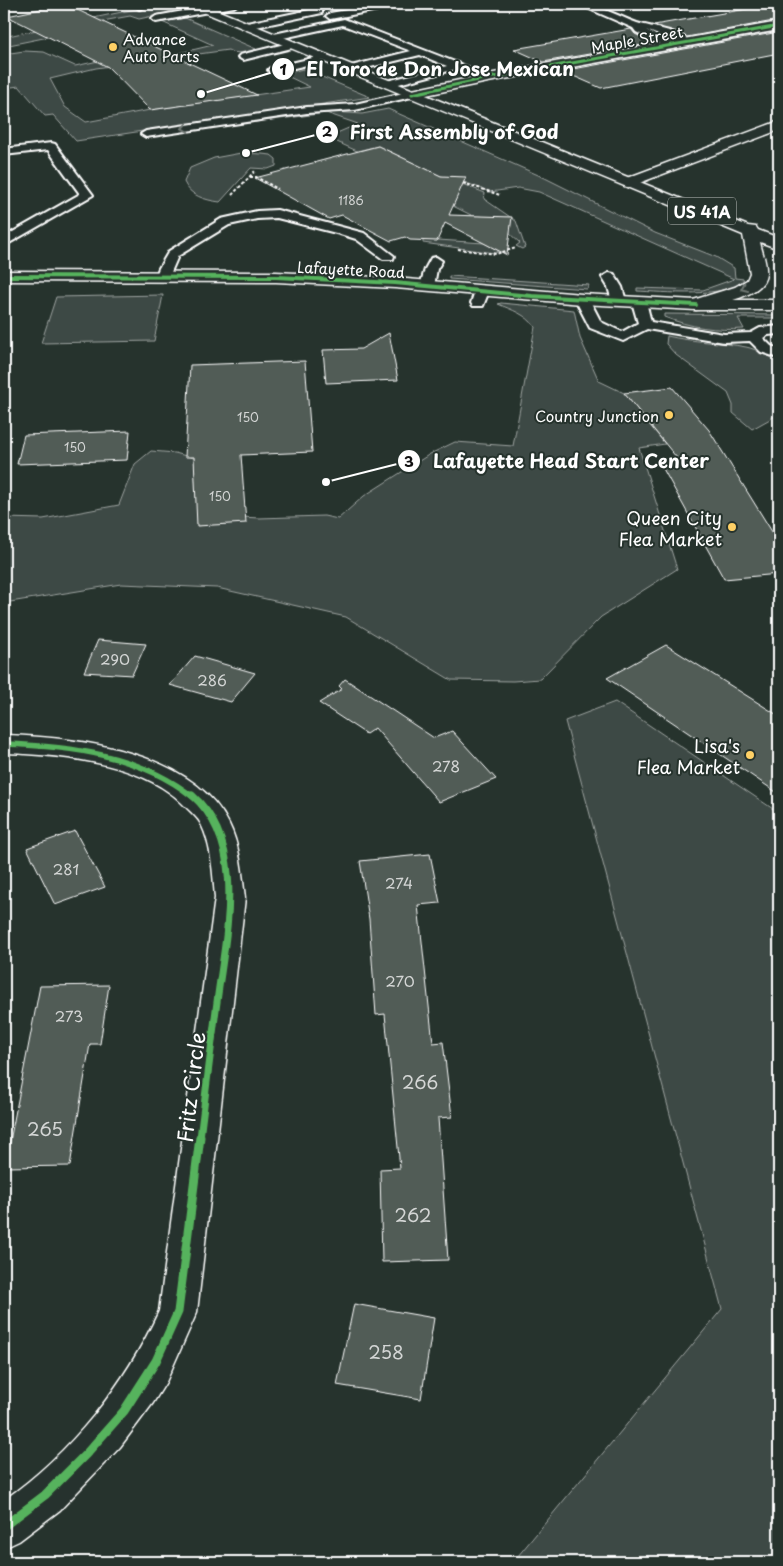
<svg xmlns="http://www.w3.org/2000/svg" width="783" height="1566" viewBox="0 0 783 1566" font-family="'Playpen Sans',sans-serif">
<rect width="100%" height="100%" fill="#26332d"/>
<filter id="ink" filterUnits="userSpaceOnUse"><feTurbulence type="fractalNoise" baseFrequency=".02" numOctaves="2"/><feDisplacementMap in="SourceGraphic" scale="10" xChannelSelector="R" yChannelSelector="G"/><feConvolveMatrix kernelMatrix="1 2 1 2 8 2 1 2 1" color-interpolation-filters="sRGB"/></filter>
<g filter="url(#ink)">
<path fill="#3e4944" stroke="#9ea4a2" d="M155,5l16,7 -32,7 -9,-3 -33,6 1,5 -94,19v-12l4,2z
M185,18l71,31c-10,3 -19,6 -28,1l-132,18 -46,11 15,28 21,15 64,-12 160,-23 -27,-13 20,-5 67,28 -294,44 -23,-26 -8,1 -26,-30 -15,2v-34l20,-3 20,1 31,14 80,-17 12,7 46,-11 -51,-23z
M388,109l157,69 110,55 61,24 18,11 1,10 9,1c-12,20 -84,13 -107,12v-3l66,2 31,-11 -195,-87 -21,-4 -28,4 -26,-10 -23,-6 -63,-30 -21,5 -20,-9 -2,-6 2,-3 21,-9 -32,-11 -77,10 72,-12 41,3z
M241,153l21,1 9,1 5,4v7l-8,3 -17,-1 -31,34c-15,-2 -30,-6 -36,-20l6,-14 24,-10z
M462,184l23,9 -1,6 32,22 9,26 -3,2 -6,-3 4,-3 -10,-9v-16l-37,-2 -36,-18z
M423,239l61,4 15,8 -4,2 -72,-10z
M449,276l140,9 -2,4 -138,-10z
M163,295l-9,46 -113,2 15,-46z
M501,303l73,7 6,28 19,43 25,12 41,51 -26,4 38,121 -76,48 -61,62 -27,2 -62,-1 -105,-63 -129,-29 -96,-4 -117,19v-85l39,1 76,-14 16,-41 16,-13 24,2 37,10 13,53 34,2 65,-2 14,3 26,-23 66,-42 25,-12 58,4 22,-119c-9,-13 -23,-17 -37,-23z
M664,314l115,1v3h-41l6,11c-28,2 -54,-2 -80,-12z
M667,336c26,6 53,6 79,11 11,2 22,10 33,13v54l-27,15 -19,-16v-8l-5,-12 -52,-38 -10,-11z
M615,702l164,111v749h-266l209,-253 -157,-588z"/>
<path fill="#515c57" stroke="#fff" d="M65,4l192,91 -107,15 -42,-43 -101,-51z
M764,6l15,6v8l-92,17 -33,-12z
M631,29l4,5 18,9 -110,19 -29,-13z
M779,32v21l-178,35 -39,-17z
M378,146l63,30 25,1 -17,38 63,2 -5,38 -62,-32 -8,18 -27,-1 -5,-3 -14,4 -49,-26 -13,4 -74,-41z
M389,333l9,47 -72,3 -3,-33 38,-1z
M305,361l7,91 -71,3 5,68 -49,3 -3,-69h-9l5,-92z
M672,387l37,43 70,113v31l-55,5 -63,-114 20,-2 -57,-70z
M130,431l-3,29 -110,4 7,-29z
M98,640l48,4 -14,31 -48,-3z
M666,645l113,71v78l-172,-116z
M195,656l60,17 -24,29 -61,-17z
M345,679l89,59 18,-7 44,48 -57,23 -64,-74 -9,6 -47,-31 23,-14 -3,-3z
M75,831l30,56 -50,18 -28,-57z
M430,854l10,49 -22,2 15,138 10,-1 9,75 -14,1 10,142 -66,2 -2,-93 20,-1 -15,-154 -9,1 -7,-96 -9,-58z
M109,985l-9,59h-10l-20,122 -65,1 35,-181z
M354,1304l80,14 -13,81 -84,-14z"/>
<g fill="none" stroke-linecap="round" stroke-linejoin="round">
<g stroke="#fff" stroke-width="4">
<path id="service" d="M136,4h17l-14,5 -4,-3z
M222,4h16l-4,3 -78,15 -4,-3 4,-3z
M381,4h17l-4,3 -64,12 -4,-3 4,-3z
M578,4c21,0 39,12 59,19 17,5 41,7 55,20l-2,2h-6l-38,-15 31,16 -2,2h-6l-33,-16 -3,-4z
M319,8l3,1v4l-75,16 -5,-3 5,-3z
M344,19l147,57 2,2 -5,3 -32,-12 -69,18 -5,-3 1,-2 64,-16 -27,-11 -70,17 -3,-1v-4l64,-16 -68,-26 -69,15 -5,-3 5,-3z
M293,42l3,1v4l-53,13 -5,-3 2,-2z
M325,55l3,1v4l-55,13 -5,-3 2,-2z
M412,91l4,1v4l-61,14 -48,3 -161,24 -5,-3 5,-3 161,-24 48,-3z
M51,143l4,1 38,51 -89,51v-9l76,-43 -32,-44 -44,5v-6z
M277,210l87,23 30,23 -1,3h-10l-27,-20 -16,-5 -63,-16 -20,1 -28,6 -51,31 -10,23 -5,1 -7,-4 3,-8 10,-17 52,-32 36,-8z
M436,257l6,4 -5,8 -3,17 -7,4 -5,-1 -2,-3 5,-17 6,-11z
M609,273l5,1 8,13 4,14 -2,3 -5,1 -7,-4 -4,-14 -6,-10z
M482,287l7,4 -6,15h-10l-2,-3 4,-12z
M582,295l7,4 12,23 21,10 16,-9 -6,-21 7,-4 7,4 5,20 73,12 27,-1 9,-5 19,-2v8l-11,1 -5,3 8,8 8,3v9l-18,-6 -11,-11 -26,1 -77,-13 -24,12 -33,-13 -15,-29z"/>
</g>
<g stroke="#fff" stroke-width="3">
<path id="minor" d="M779,22v8l-291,52 -76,16 -7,-4 7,-4 76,-16z
M779,121v9l-145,55h-10l-2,-3 2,-3z
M4,735c72,2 189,16 225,89 11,22 13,49 16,74l-48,414 -31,70 -13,21 -33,44 -60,63 -41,31 -15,7v-48c67,-47 121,-115 155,-189l56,-413c-2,-24 -3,-52 -14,-74 -3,-6 -8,-10 -13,-15 -42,-47 -125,-54 -184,-56z"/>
</g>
<g stroke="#fff" stroke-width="3">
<path id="secondary" d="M4,271l272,1 119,6 187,16 114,6h83v10h-83l-114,-6 -187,-16 -119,-6 -272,-1z"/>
</g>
<g stroke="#fff" stroke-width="3">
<path id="trunk" d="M187,4h15l546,222 8,1 2,3 21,8v11l-19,-7c2,10 7,21 6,31 0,23 -46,30 -64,36l-6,1 -6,-1 -3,-4 3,-4 45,-14 12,-7 3,-7 -7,-38 -554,-229z"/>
</g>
<path stroke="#fff" stroke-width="2" stroke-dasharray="3 2" stroke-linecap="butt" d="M250,177h6l22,12
M463,183l37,12
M232,195l24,-25
M458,249l38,5 20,-6"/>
<use href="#service" fill="#26332d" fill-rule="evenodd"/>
<use href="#minor" fill="#26332d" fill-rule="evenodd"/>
<use href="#secondary" fill="#26332d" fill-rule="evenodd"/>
<use href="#trunk" fill="#26332d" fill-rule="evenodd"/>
<g stroke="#26332d" stroke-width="4.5">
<path id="cycleway-far4" d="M412,94l76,-16 291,-52"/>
</g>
<g stroke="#26332d" stroke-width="5.5">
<path id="cycleway-far3" d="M4,276l272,1 119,6 137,13 164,9"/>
</g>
<g stroke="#26332d" stroke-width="9">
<path id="cycleway-far2" d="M4,744c66,2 137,11 189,53"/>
</g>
<g stroke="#26332d" stroke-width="10">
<path id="cycleway-far1" d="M192,795c57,50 33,141 25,207 -6,45 -11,90 -17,136"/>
</g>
<g stroke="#26332d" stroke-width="12">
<path id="cycleway" d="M4,1526l41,-31 41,-41 38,-43 32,-50 22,-49 22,-175"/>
</g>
<use href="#cycleway-far4" stroke="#56b35d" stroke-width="3"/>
<use href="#cycleway-far3" stroke="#56b35d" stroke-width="4"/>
<use href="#cycleway-far2" stroke="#56b35d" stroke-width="5.5"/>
<use href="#cycleway-far1" stroke="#56b35d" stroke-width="7"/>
<use href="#cycleway" stroke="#56b35d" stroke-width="9"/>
</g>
<defs><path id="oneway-chevron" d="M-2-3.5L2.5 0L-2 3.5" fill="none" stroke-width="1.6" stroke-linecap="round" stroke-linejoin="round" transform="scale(1.25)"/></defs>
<g stroke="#727a76">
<use href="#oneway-chevron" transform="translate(185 128) rotate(171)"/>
<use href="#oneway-chevron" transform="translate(744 288) rotate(155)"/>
</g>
</g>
<g fill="#ffd166" stroke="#26332d" stroke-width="2">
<circle cx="113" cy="47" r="5"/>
<circle cx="669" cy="415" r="5"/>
<circle cx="732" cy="527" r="5"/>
<circle cx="750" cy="755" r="5"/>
</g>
<g text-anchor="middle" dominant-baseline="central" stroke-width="4" stroke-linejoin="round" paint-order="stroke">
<g font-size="12" fill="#d4d6d5">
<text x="351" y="200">1186</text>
<text x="248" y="417">150</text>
<text x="75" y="447">150</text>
<text x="220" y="496">150</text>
</g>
<g font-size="15" fill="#fff" stroke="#26332d" text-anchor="start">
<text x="123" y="38">Advance<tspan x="123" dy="17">Auto Parts</tspan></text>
<text x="659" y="415" text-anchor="end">Country Junction</text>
</g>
<g font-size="15" fill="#fff" stroke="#26332d">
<text transform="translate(637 39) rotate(-10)">Maple Street</text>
<text transform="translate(351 269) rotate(3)">Lafayette Road</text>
</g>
<g font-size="15" fill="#d4d6d5">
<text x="115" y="658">290</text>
<text x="212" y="679">286</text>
<text x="446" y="765">278</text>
<text x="66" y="868">281</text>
<text x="399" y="882">274</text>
<text x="400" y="980">270</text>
<text x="69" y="1015">273</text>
</g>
<rect fill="#26332d" stroke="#bec2c0" stroke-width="1" x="668" y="197.5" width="68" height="27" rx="4"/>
<g font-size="16" font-weight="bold" fill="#fff">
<text x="702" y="211">US 41A</text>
</g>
<g font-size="18" fill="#fff" stroke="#26332d" text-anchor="end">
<text x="722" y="517">Queen City<tspan x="722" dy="21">Flea Market</tspan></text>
<text x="740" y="745">Lisa's<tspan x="740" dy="21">Flea Market</tspan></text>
</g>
<g font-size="18" fill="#d4d6d5">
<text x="420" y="1081">266</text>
<text x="45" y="1128">265</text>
<text x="413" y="1214">262</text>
<text x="386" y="1351">258</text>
</g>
<g font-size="21" fill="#fff" stroke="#26332d">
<text transform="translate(190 1087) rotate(-83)">Fritz Circle</text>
</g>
</g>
<path fill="none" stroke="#fff" stroke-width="2" d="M201 94L283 69M246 153L327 132M326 482L409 461"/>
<g fill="#fff" stroke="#26332d" stroke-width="2">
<circle cx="201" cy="94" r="5"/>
<circle cx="246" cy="153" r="5"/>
<circle cx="326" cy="482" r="5"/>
<circle cx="283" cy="69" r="12"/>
<circle cx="327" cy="132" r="12"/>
<circle cx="409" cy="461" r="12"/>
</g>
<g font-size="15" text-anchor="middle" font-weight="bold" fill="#111">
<text x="283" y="75">1</text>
<text x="327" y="137">2</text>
<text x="409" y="467">3</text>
</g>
<g font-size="19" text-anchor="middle" font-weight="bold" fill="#fff" stroke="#26332d" stroke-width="4" stroke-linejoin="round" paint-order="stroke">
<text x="440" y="76">El Toro de Don Jose Mexican</text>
<text x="454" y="139">First Assembly of God</text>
<text x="571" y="468">Lafayette Head Start Center</text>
</g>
<rect width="783" height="1566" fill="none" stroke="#26332d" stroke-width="20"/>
<rect x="10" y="10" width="763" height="1546" fill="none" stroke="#fff" stroke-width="2" filter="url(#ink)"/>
</svg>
